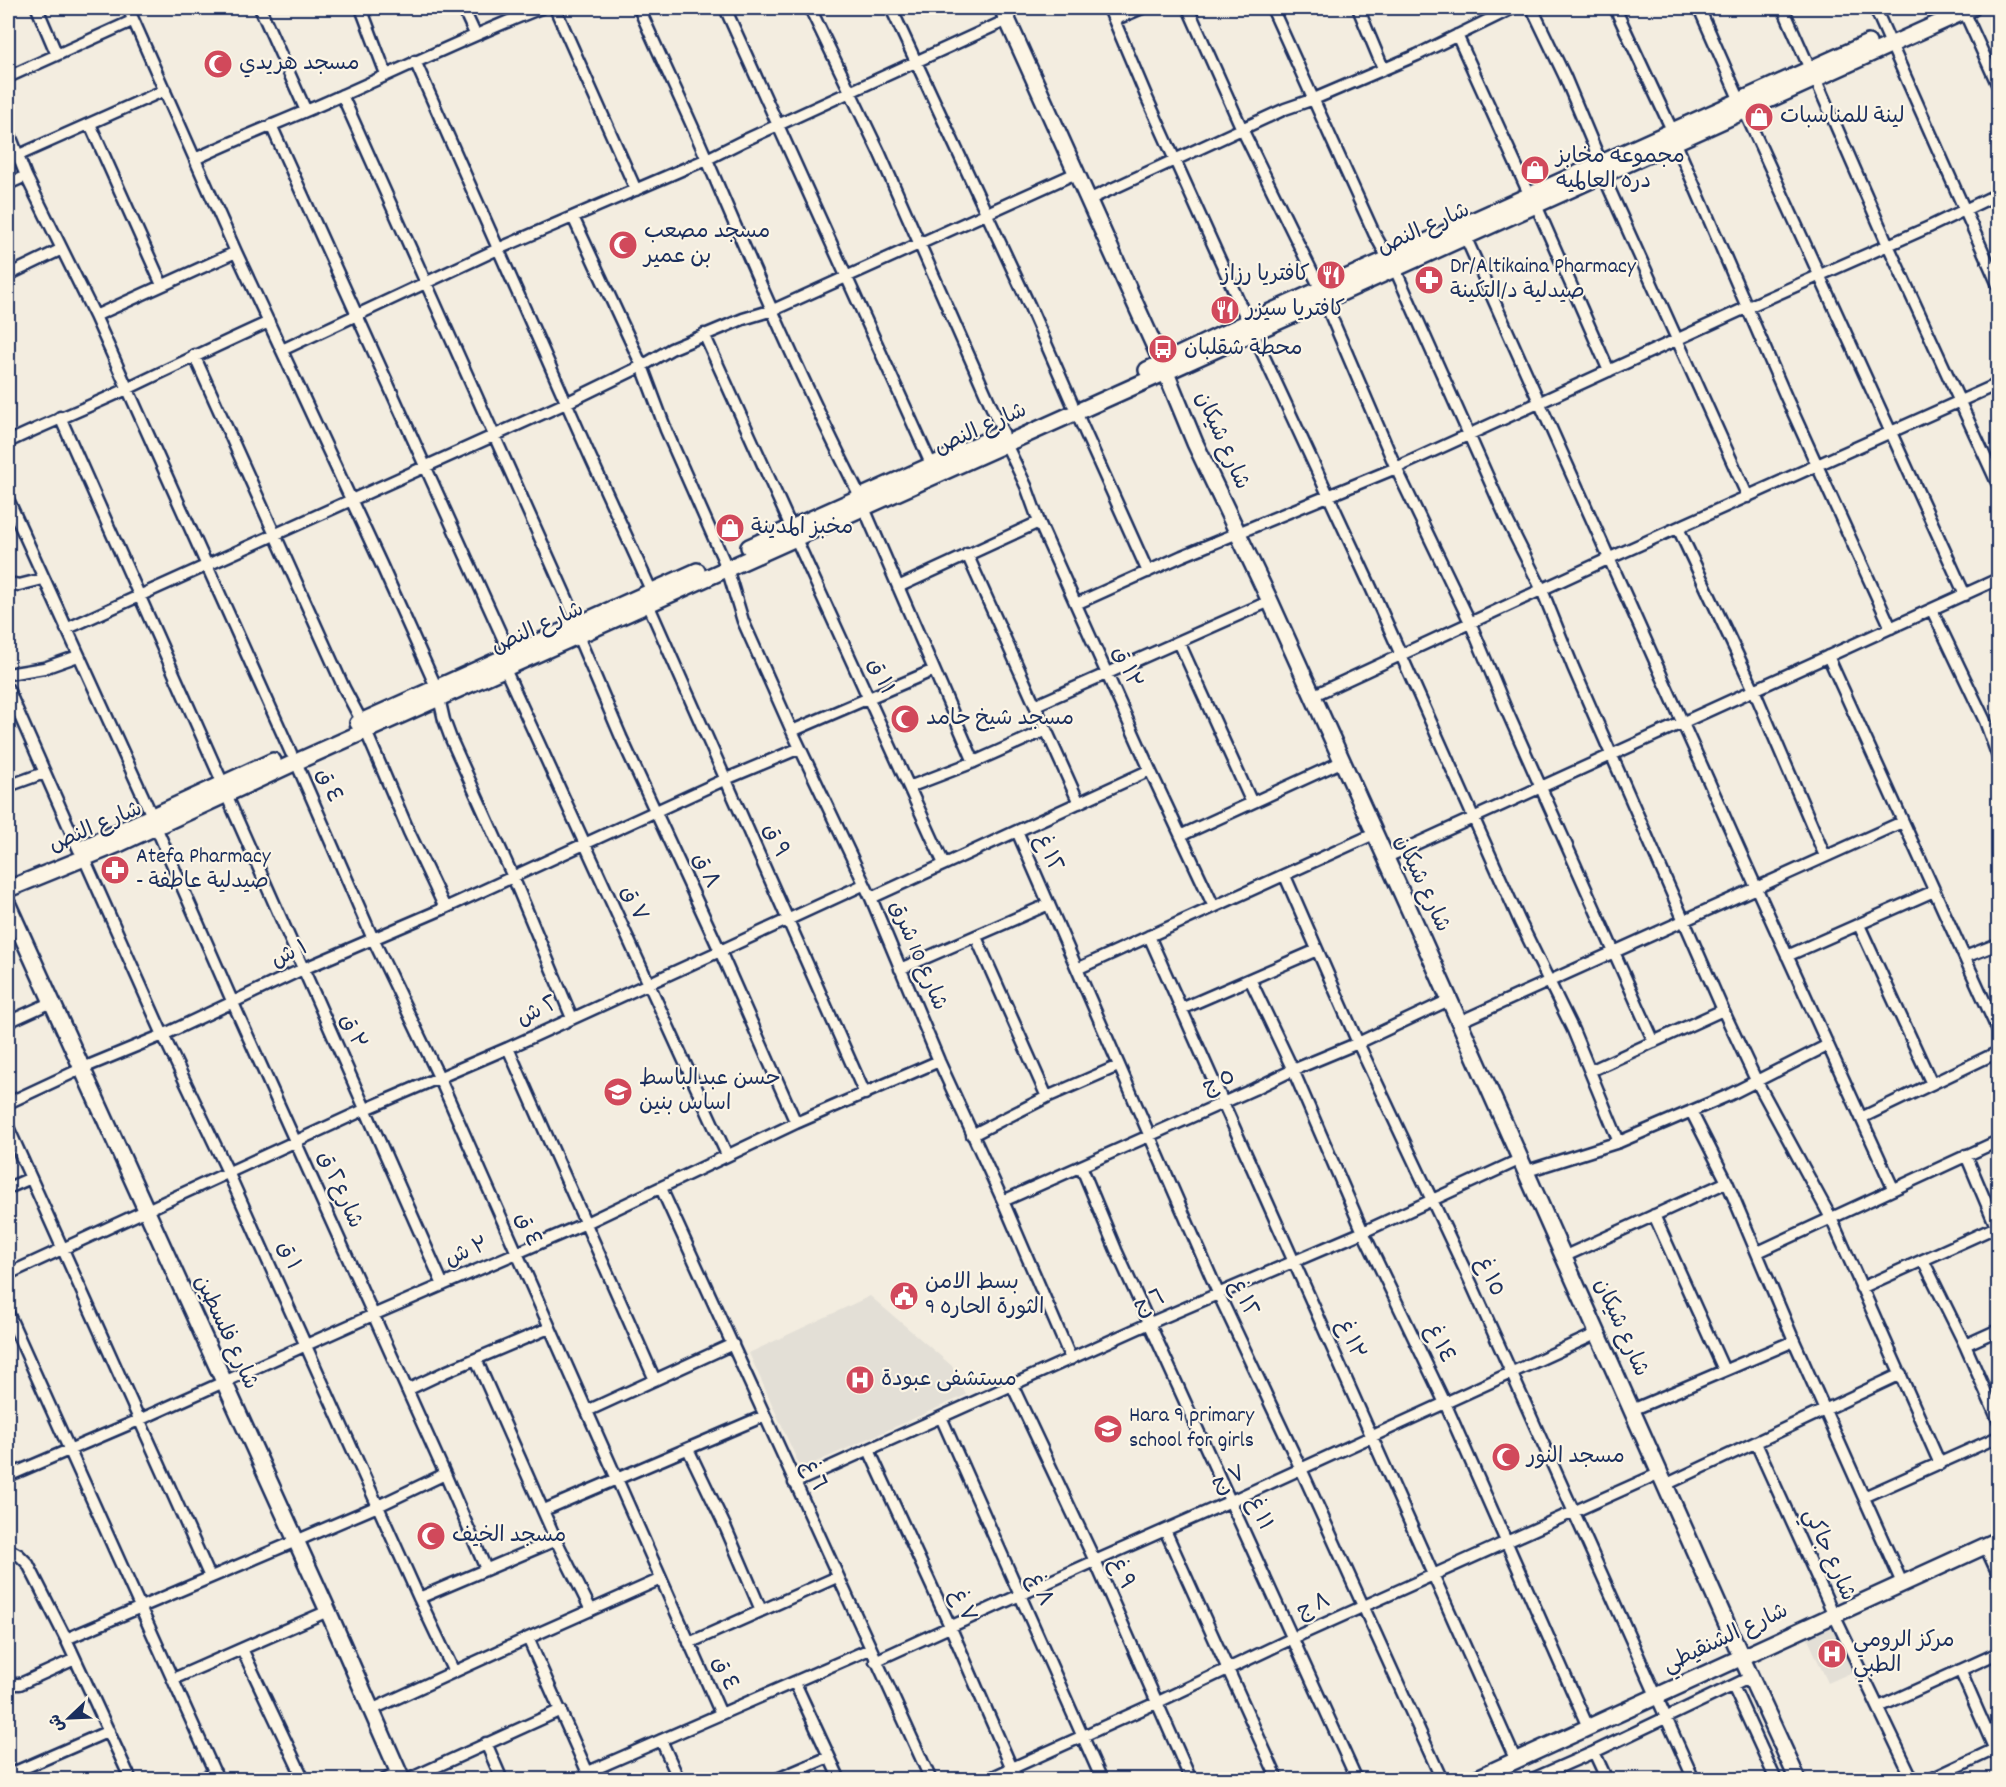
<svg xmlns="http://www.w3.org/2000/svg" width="2006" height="1787" viewBox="0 0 2006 1787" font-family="Dekko,'Playpen Sans Arabic',sans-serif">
<rect width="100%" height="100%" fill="#f3ede0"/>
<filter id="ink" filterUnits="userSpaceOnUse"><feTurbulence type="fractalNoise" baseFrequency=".0167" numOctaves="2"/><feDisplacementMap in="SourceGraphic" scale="12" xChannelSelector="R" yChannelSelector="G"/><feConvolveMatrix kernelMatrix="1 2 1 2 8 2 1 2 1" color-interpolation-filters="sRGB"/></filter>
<g filter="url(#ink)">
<path fill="#e3dfd6" d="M870,1296l82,70 14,29 -165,74 -52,-116z
M1836,1624l21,46 -29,13 -21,-46z"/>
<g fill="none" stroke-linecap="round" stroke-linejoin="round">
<g stroke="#1b2f5e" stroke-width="15">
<path id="street" d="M37,8l20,47
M128,8l108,244 145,312 56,125 7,31 7,19 62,138 59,141
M260,8l46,103
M361,8l25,66
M463,8l12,26
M555,8l81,182
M639,8c22,51 47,102 69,154 48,113 97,226 153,336
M725,8l207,458
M810,8l70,146 123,279
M891,8l139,299 42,96
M1109,8l38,90 101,224
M1188,8l54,121 79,161
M1272,8l102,225 15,27
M1358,8l25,60
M1532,8l33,69 36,86
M1615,8l57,122
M1699,8l41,93
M1783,8l27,61
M1875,8l123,277
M1964,11l34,75
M1114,20l28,-12
M1457,35l73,161
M415,61l174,393 62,136
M8,77l124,-56
M1815,78l73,167 110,240
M342,95l236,528v13l43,101 99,214 76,172
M1744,110l221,485
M90,124l72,161
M271,125l239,529
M8,130l18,46 69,140 196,437
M1675,141l111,256 105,231
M19,155l146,-65
M195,159c44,-21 89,-38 134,-58 71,-31 140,-65 212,-93
M1603,175l145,322
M8,184l18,-8
M1088,200l197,-91 29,-10 103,-44 96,-47
M1536,205l73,166
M573,217l69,149 24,64 61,138 16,53 49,110 79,167 68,163 64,140 68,158
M1465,236l291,651 137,301
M1395,269l112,251 35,70 31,77 150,343 33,70 75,138 109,246
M8,275l54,-26
M1324,300l72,168 74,154 36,87 148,333
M95,316l141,-64
M1253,333l116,250 151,339 53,108 46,112
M704,334l88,195
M282,350l216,-101 209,-90 34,-17 266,-122
M194,355l150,333 18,34 47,110 36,76
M1076,412l72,160
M60,417l163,367
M8,442c39,-19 81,-35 121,-54 46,-22 93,-45 140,-66
M1006,444l20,42 13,36 111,248 64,137
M8,499l144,317
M864,508l110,254
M1678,528l76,162 71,166
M796,539l148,325
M967,554l112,249
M8,583l11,2 24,-6
M898,587l141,-65
M648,604l217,490
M1076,604l106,-48 214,-88 352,-161 181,-80 69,-33
M1932,610l53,111 13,36
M66,629l500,-226 76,-37 29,-17 72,-30 30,-9 303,-137
M1179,642l73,161
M1828,656l170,375
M505,669l222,486
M8,674l36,-6 34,-12
M8,689l71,161
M1312,696l298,-138 388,-174
M1036,705l234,-104
M792,731l142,-61
M296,762l77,177 66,138 282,637
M8,786l36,-13
M909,787l65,-25 72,-32
M226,794l217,491
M156,827l77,176 212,471 41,95
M1017,831l202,464 82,174 141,311
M1182,835l159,-73
M84,858l79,177 65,137 191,426 35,74
M1385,858l613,-279
M1285,876l73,167 114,242 222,495
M871,898l279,-128
M1859,925l73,159
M1149,936l367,825
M976,937l71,160
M1787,956l147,-65
M1965,957l33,-13
M900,969l149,-65
M1077,969l297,-135
M1250,979l43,91 70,162 82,171 143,324
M1181,1009l136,-59
M8,1022l44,-20
M1459,1022l443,-200
M508,1048l147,332
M1590,1071l133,-61
M8,1103l75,-35 80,-33 140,-66 142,-61 281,-129 74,-31
M1691,1111l36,71 67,159 108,242
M1861,1118l137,-66
M8,1127l202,450
M972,1135l75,-38 71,-31
M1966,1155l32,76
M1081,1166l35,84 241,530
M1527,1171l92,-29 110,-47 99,-50
M8,1188l23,-10
M661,1188l270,592
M1003,1201l251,-112 39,-19 65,-27 91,-43
M1654,1215l70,155
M1758,1252l240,-111
M1563,1257l164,-75
M1923,1260l42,85 33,75
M8,1274l358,-165 142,-61 212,-97 143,-66
M1861,1288l135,-61
M8,1313l210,467
M1965,1345l33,-15
M476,1359l80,181 35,70
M1012,1385l83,176 96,219
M407,1390l38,-18 104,-44
M1632,1410l162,-69
M587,1411l146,-67
M941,1417l161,363
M1756,1443l78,172 79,165
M688,1449l37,77 36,84
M869,1450l81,176 67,154
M8,1476l131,-56 234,-105 213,-92 210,-100 143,-62
M794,1483l356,-160 213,-91 158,-73
M1665,1485l236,-111
M1864,1497l134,-60
M544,1510l220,-94
M1165,1530l113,250
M1985,1546l13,28
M8,1549l11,6 9,9 38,75 65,141
M419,1598l137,-58
M528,1638l63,142
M66,1639l312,-133 67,-32
M689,1643l148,-66
M242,1649l62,131
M875,1661l220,-100 136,-60 367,-168
M1960,1670l38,87
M173,1679l155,-68
M795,1683l45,97
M8,1684h12l55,-25
M1733,1686l43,94
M1879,1707l119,-54
M371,1710l157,-72 133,-59
M661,1740l18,40
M486,1743l16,37
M1594,1752l13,28
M588,1772l282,-123
M8,1775l101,-44
M200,1780l15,-8
M384,1780l15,-7
M407,1780l154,-70
M775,1780l54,-23
M986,1780l170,-77 137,-65 367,-165
M1530,1780l64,-28 157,-75
M1929,1780l66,-31"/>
</g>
<g stroke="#1b2f5e" stroke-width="20">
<path id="secondary" d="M1002,8l160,355 33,80 75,158 152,337 319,718 57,124
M1147,370l101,-48 620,-279
M749,547l252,-113
M358,723l339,-152
M85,847l188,-86
M8,889l113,-46 175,-81 870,-390 806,-364
M8,905l320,706 74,169
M1473,1780l525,-240"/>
</g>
<use href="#street" stroke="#fcf5e5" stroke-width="10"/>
<use href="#secondary" stroke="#fcf5e5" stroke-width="15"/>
</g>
</g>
<defs>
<g id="mosque-disc" transform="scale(1.5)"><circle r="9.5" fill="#d1495b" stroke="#fcf5e5"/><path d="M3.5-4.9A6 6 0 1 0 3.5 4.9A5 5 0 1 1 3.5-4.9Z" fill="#fff"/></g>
<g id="shop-disc" transform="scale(1.5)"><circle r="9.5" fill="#d1495b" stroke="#fcf5e5"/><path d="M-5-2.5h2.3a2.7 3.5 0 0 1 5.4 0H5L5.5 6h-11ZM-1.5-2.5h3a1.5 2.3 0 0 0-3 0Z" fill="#fff"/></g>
<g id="restaurant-disc" transform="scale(1.5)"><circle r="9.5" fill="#d1495b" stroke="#fcf5e5"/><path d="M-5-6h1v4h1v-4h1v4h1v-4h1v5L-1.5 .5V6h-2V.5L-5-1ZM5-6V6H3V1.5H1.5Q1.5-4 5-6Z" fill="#fff"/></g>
<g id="pharmacy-disc" transform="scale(1.5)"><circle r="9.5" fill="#d1495b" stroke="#fcf5e5"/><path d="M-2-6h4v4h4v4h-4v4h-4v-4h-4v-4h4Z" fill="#fff"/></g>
<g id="bus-disc" transform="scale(1.5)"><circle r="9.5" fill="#d1495b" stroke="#fcf5e5"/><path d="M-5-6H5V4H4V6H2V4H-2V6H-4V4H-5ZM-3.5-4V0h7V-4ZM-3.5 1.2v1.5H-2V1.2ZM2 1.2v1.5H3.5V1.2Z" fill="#fff"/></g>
<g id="school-disc" transform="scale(1.5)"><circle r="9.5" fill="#d1495b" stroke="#fcf5e5"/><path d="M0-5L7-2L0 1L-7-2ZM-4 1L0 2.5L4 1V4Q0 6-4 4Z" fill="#fff"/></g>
<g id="civic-disc" transform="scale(1.5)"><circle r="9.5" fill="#d1495b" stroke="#fcf5e5"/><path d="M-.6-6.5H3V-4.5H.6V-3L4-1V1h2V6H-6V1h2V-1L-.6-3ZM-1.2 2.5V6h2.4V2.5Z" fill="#fff"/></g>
<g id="hospital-disc" transform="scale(1.5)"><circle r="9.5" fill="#d1495b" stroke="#fcf5e5"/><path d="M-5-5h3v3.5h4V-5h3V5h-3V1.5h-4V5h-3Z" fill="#fff"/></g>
</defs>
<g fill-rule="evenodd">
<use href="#mosque-disc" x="218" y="64"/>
<use href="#shop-disc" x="1759" y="117"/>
<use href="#shop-disc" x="1535" y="170"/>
<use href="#mosque-disc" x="623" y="245"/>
<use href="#restaurant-disc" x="1331" y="275"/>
<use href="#pharmacy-disc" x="1429" y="280"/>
<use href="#restaurant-disc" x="1225" y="310"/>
<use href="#bus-disc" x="1163" y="349"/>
<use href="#shop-disc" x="730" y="528"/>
<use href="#mosque-disc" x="905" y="719"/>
<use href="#pharmacy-disc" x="115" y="870"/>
<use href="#school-disc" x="618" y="1092"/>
<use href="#civic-disc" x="904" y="1296"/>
<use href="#hospital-disc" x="860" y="1380"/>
<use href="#school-disc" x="1108" y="1429"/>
<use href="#mosque-disc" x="1506" y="1457"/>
<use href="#mosque-disc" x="431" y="1536"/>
<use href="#hospital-disc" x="1832" y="1654"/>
</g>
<g text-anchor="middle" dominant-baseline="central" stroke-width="4.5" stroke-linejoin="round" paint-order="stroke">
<g font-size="22" fill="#1b2f5e" stroke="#fcf5e5" text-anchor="start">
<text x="239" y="64">مسجد هريدي</text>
<text x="1780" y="117">لينة للمناسبات</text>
<text x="1556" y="157">مجموعه مخابز<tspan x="1556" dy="25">دره العالميه</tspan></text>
<text x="644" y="232">مسجد مصعب<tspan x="644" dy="25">بن عمير</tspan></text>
<text x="1450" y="267">Dr/Altikaina Pharmacy<tspan x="1450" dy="25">صيدلية د/التكينة</tspan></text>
<text x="1310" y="275" text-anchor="end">كافتريا رزاز</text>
<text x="1246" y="310">كافتريا سيزر</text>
<text x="1184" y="349">محطة شقلبان</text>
<text x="751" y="528">مخبز المدينة</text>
<text x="926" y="719">مسجد شيخ حامد</text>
<text x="136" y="857">Atefa Pharmacy<tspan x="136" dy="25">- صيدلية عاطفة</tspan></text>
<text x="639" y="1079">حسن عبدالباسط<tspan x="639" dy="25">اساس بنين</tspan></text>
<text x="925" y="1283">بسط الامن<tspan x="925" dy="25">الثورة الحاره 9</tspan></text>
<text x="881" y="1380">مستشفى عبودة</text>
<text x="1129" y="1416">Hara 9 primary<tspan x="1129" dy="25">school for girls</tspan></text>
<text x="1527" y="1457">مسجد النور</text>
<text x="452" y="1536">مسجد الخيف</text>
<text x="1853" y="1641">مركز الرومي<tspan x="1853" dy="25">الطبي</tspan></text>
</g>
<g font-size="22" fill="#1b2f5e" stroke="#fcf5e5">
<text transform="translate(1424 230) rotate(-24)">شارع النص</text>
<text transform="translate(981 430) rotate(-24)">شارع النص</text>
<text transform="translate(1221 441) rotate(66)">شارع شيكان</text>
<text transform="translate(538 629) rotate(-24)">شارع النص</text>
<text transform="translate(1126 668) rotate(66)">١٣ ق</text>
<text transform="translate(880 677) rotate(66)">١١ ق</text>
<text transform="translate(328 786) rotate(66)">٤ ق</text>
<text transform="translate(96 828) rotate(-23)">شارع النص</text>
<text transform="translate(775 841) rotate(66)">٩ ق</text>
<text transform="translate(1048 854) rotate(66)">١٢ غ</text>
<text transform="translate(705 871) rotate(65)">٨ ق</text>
<text transform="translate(1421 884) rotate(65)">شارع شيكان</text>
<text transform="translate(633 904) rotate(65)">٧ ق</text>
<text transform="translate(290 955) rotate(-25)">١ ش</text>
<text transform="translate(917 956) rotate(67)">شارع 10 شرق</text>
<text transform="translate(538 1012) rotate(-25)">٢ ش</text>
<text transform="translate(352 1032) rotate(66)">٣ ق</text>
<text transform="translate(1219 1083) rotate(-24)">٥ ج</text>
<text transform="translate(339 1190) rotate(66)">شارع٢ ق</text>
<text transform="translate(527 1230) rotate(66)">٤ ق</text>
<text transform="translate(467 1253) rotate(-23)">٣ ش</text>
<text transform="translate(288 1256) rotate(66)">١ ق</text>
<text transform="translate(1489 1277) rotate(65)">١٥ غ</text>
<text transform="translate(1243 1299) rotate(65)">١٢ غ</text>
<text transform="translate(1150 1303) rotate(-23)">٦ ج</text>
<text transform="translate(1620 1328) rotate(66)">شارع شيكان</text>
<text transform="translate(225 1333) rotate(65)">شارع فلسطين</text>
<text transform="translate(1350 1340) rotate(66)">١٣ غ</text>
<text transform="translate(1439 1344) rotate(64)">١٤ غ</text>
<text transform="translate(813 1476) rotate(66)">٦ غ</text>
<text transform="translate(1229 1480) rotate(-24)">٧ ج</text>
<text transform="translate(1259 1514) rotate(66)">١١ غ</text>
<text transform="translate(1828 1555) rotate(66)">شارع جاكي</text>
<text transform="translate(1121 1574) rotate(67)">٩ غ</text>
<text transform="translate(1039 1590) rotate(66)">٨ غ</text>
<text transform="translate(962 1606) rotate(66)">٧ غ</text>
<text transform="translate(1314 1607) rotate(-24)">٨ ج</text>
<text transform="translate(1726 1639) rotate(-25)">شارع الشنقيطي</text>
<text transform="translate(724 1674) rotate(66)">٤ ق</text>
</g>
</g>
<rect width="2006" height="1787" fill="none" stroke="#fcf5e5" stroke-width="30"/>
<rect x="15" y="15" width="1976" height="1757" fill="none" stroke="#1b2f5e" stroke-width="2" filter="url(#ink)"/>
<g transform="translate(69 1718) rotate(247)" stroke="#fcf5e5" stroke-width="4.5" paint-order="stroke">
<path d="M0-4.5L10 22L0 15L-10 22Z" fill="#1b2f5e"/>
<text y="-9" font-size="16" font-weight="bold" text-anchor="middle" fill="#1b2f5e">ش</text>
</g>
</svg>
